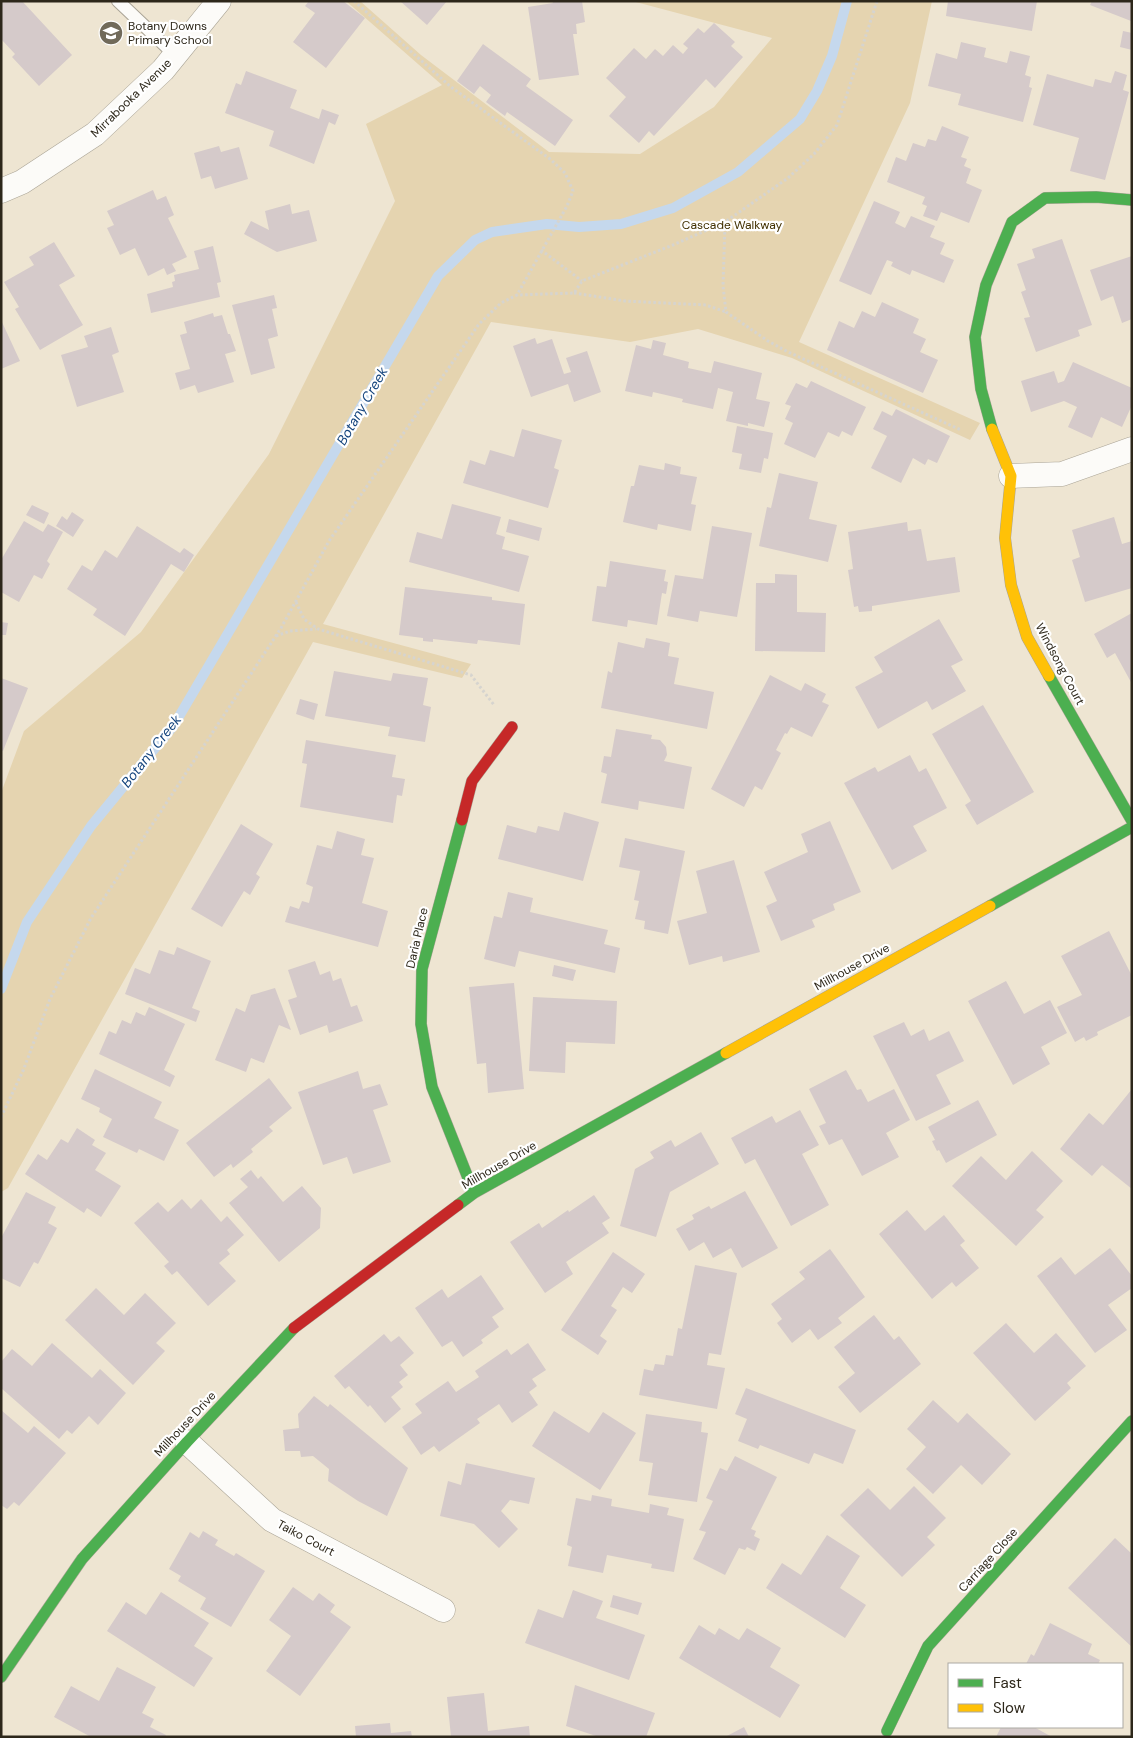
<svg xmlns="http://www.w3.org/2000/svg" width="1133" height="1738" viewBox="0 0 1133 1738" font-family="'DM Sans',sans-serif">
<rect width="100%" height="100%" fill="#eee5d2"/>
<path fill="#e5d4b0" d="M346,1h14l61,54 128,97 91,2 74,-47 58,-69 -140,-37h300l-22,102 -111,239 181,81 -10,17 -178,-82 -94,-29 -68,13 -139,-20 -168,302 148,40 -9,14 -149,-36 -305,546 -7,4v-399l23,-62 117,-99 128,-178 126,-253 -29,-77 76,-39z"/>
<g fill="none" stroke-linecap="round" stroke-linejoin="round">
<path stroke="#c5d8ed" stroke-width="10" d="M1,989l26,-67 64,-96 83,-101 264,-449 37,-36 17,-8 55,-8 32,3 42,-3 52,-16 65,-36 62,-53 17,-28 15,-35 15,-55"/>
</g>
<path fill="#d5caca" d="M1,1h21l50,54 -33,31 -27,-29 3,-3 -14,-15z
M309,1h34l22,17 -39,50 -33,-26 22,-29 -10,-7z
M400,1h47l-20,24z
M552,1h30l3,21 -9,2 1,10h-4l6,41 -40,5 -11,-73 25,-4z
M948,1h89l-5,30 -86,-15z
M1092,1h40l-1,20 -41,-16z
M714,23l21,19 -4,4 12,11 -28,31 -9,-9 -52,57 -5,-5 -10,12 -30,-27 17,-19 -20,-19 28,-30 12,11 9,-10 8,7 10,-11 10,9 5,-6 -5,-4 15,-16 6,5z
M1123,31l9,2v17l-12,-3z
M961,42l25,6 -2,9 23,6 3,-12 20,5 -5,19 6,2 -2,10 3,1 -9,34 -65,-17 3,-11 -33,-8 8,-33 21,6z
M483,44l48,35 -5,7 47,34 -18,26 -48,-34 -2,4 -19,-14 5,-7 -11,-9 -6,8 -17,-13z
M246,71l51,19 -7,18 29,11 3,-10 17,6 -4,10 -6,-3 -15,42 -45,-18 5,-15 -49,-18 11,-30 5,2z
M1115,71l12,4 -4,15 6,2 -24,88 -35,-9 9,-33 -46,-13 14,-51 46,13 2,-8 16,4z
M942,126l27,11 -8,20 6,2 -3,7 7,3 -5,14 16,7 -13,33 -28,-11 -4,9 -14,-5 4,-10 -5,-2 3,-7 -38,-15 9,-25 10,4 7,-18 12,4 3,-8 8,2z
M219,146l2,6 18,-5 9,32 -33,10 -4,-13 -10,3 -7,-26z
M153,190l4,10 9,-4 8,19 -6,3 19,39 -15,7 4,7 -9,4 -3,-7 -16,8 -13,-28 -15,7 -13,-27 7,-3 -7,-14z
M874,201l26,11 -5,11 10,5 6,-12 24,10 -5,11 15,6 -5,11 14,6 -10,23 -32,-13 -2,5 -19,-9 2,-4 -6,-2 -16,35 -32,-14z
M290,204l2,10 17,-4 8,31 -40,11 -33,-18 7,-13 18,9 -4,-19z
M1062,239l30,86 -14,5 2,6 -44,16 -12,-34 6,-1 -9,-25 5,-2 -9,-26 18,-6 -3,-9z
M54,242l21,34 -16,9 24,40 -43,25 -25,-41 4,-2 -15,-25 30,-17 -5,-8z
M213,246l8,36 -4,1 3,14 -69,16 -4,-19 26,-7 -1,-5 3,-1 -1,-6 25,-6 -5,-18z
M1132,256v63l-10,4 -9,-27 -12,5 -11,-31z
M274,295l3,13 -5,1 6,27 -10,3 7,29 -24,7 -19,-70z
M882,302l37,17 -6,14 13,6 -6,13 18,8 -15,33 -96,-43 12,-29 15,7 8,-17 13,6z
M213,313l1,4 8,-2 6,19h2l6,17 -11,3 9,28 -36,11 -3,-8 -15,5 -5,-17 15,-4 -10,-34 7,-2 -3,-11z
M1,320l19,41 -19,8z
M111,327l8,25 -7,3 12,37 -47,15 -16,-52 27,-8 -4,-11z
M535,338l2,6 15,-5 12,35 7,-2 -5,-14 21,-7 14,41 -27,10 -6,-18 -37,13 -18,-51z
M653,340l13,3 -3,12 26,7 -1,6 23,5 3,-12 48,12 -6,26 14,3 -6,25 -16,-4v3l-22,-5 7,-29 -15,-4 -5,21 -31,-7 1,-3 -30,-7 -1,5 -27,-6 11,-46 15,4z
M1073,362l59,26v17l-10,22 -21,-10 -9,21 -24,-11 9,-20 -13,-6 -33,11 -10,-31 33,-10 4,12 6,-2z
M811,381l55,26 -14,29 -10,-5 -3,6 -11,-5 -13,26 -31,-14 9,-21 -8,-4 6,-13 -6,-2 11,-21 11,5z
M896,409l54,27 -13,27 -9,-4 -3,6 -12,-7 -12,25 -30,-15 16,-32 -14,-7 9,-18 10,5z
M737,426l36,7 -5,26 -4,-1 -3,15 -22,-4 3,-15 -10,-2z
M522,429l40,11 -8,28 5,2 -11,38 -85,-25 7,-23 15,5 5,-15 24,7z
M665,463l16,4 -1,7 17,3 -6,27 5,1 -5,26 -33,-7 -1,6 -34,-8 8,-36h3l5,-21 25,5z
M779,473l39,9 -9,37 28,6 -9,37 -69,-16 8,-39 4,1z
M452,504l49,13 -5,17 9,3 -3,12 27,7 -10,36 -110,-30 8,-30 25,7z
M32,505l17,8 -5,11 -18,-9z
M72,512l12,8 -11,17 -17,-11 6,-10 5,4z
M1114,517l8,27 10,-3v47l-47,14 -13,-42 8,-3 -8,-27z
M509,519l33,9 -3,13 -33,-9z
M24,521l19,11 5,-8 15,8 -16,29 3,3 -8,15 -8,-4 -15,27 -18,-10v-32z
M907,522l1,9 13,-2 6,32 28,-4 5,35 -88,14v5l-13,1 -1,-6 -4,1 -6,-37 5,-1 -5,-37z
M137,526l43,27 4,-5 10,7 -10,17 -13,-8 -46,72 -32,-21 4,-6 -30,-20 15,-24 10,6 13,-21 12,8z
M712,526l40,7 -15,84 -37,-6 -2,11 -31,-6 8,-41 28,4z
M610,561l56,9 -2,11 4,1 -2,12 -4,-1 -5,32 -29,-5 -1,7 -35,-6 5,-35 9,1z
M775,574l22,1v37l29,1 -1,39 -70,-1 1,-68h19z
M405,587l87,10v3l33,4 -5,41 -42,-5 -1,4 -44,-5v3l-10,-1v-3l-24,-3z
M1132,613v71l-17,-31 -8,5 -13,-24z
M939,619l24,41 -12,6 15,25 -34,19 -5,-9 -49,28 -23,-42 28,-15 -9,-15z
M1,622l7,1 -2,12h-5z
M646,638l24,5 -2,13 11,2 -5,26 40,8 -7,37 -106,-21 7,-37 4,2 6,-31 26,6z
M334,671l57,10 2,-8 35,5 -5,27 8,2 -6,35 -37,-6 2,-9 -65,-11z
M770,675l31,16 4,-8 21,11 -4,8 7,3 -17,32 -21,-10 -4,7 -2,-1 -9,17 5,3 -19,37 -7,-4 -11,21 -33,-18z
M1,678l27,10 -25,63 -2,-1z
M300,699l18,5 -4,16 -18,-6z
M983,705l51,87 -57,33 -12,-20 6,-4 -39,-67z
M616,729l36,6 -1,4 9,1 6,7 1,8 -3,6 28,6 -8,42 -45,-8 -1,9 -37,-7 6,-29 -6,-2 3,-16 7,1z
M306,740l90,15 -4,22 13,2 -3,17 -5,-1 -4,28 -93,-16 7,-43 -5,-1z
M910,755l9,17 7,-4 21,40 -34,18 14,25 -35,19 -48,-87 31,-16 3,5z
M564,812l35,10 -16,59 -85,-22 9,-34 29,8 2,-7 21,5z
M830,821l31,71 -28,12 2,6 -23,10 3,7 -34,14 -15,-35 11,-5 -13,-29 44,-20 -7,-18z
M241,824l32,20 -17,30 4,3 -10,18 -6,-4 -22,36 -31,-18z
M337,831l28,8 -4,16 13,3 -12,45 26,8 -10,36 -93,-25 5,-16 9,3 3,-8 7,2 4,-16 -7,-3 11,-39 15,4z
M625,838l60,13 -17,83 -24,-5 1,-8 -10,-2 4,-18 -5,-1 6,-29 -21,-4z
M734,860l26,92 -37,10 -1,-6 -33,9 -12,-44 30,-8 -11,-42z
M508,892l25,6 -3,14 78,18 -4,14 16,4 -5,25 -96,-22 -4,16 -31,-8 10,-43 8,2z
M1109,931l23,45v39l-35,17 1,3 -12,6 -2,-4 -9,5 -18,-35 25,-12 -21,-39z
M177,947l34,14 -19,47 8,3 -4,11 -71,-28 10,-26 15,6 9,-24 15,5z
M315,961l5,14 10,-4 3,10 8,-3 10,29 6,-2 6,16 -34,12 -2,-8 -27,10 -12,-35 9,-3 -9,-27z
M554,965l22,5 -3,11 -21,-5z
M1006,981l18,33 26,-14 17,33 -26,14 9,17 -37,21 -45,-84z
M514,983l10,106 -36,4 -2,-30 -9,1 -8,-77z
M275,988l16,42 -12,-5 -15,38 -13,-5 -5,14 -31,-12 21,-52 9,4 6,-17z
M533,997l84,4 -2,43 -49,-2 -1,31 -36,-2z
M149,1007l36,17 -21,46 11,6 -5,11 -71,-33 10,-23 7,3 6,-14 9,4 5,-12 9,4z
M904,1022l7,14 13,-7 5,12 20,-10 15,30 -28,14 15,29 -35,17 -43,-85z
M95,1069l67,33 -8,16 25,12 -15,31 -25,-12 -2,4 -34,-16 9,-18 -13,-7 1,-4 -19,-9z
M846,1070l11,20 4,-1 7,13 26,-13 16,31 -24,13 13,24 -37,19 -20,-37 -13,6 -10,-19 7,-3 -17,-34z
M358,1071l5,18 17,-5 8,21 -15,5 18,52 -38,12 -6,-17 -24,8 -25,-73z
M269,1078l23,30 -23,19 4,4 -22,18 2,3 -20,16 -2,-4 -17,13 -28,-34z
M1132,1089v100l-30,-24 -10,11 -32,-27 29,-36 14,12z
M978,1100l19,35 -51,28 -7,-13 -2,1 -5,-10 3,-1 -7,-13z
M800,1110l19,35 -17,9 27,51 -38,21 -36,-67 -10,5 -14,-26 41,-22 4,7z
M77,1128l18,12 -3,5 14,8 -11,17 26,16 -20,31 -14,-9 -3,5 -59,-39 13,-20 9,6 14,-21 7,4z
M701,1132l18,32 -49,28 -14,45 -36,-11 15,-57 19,-11 -4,-6 21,-12 4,7z
M1032,1151l31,30 -27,29 8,7 -28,29 -64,-60 29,-30 25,24z
M251,1170l7,9 3,-3 22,26 19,-16 19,22 -1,20 -41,34 -50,-59 19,-16 -8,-8z
M745,1191l33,57 -36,20 -11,-20 -18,10 -9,-16 -15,9 -13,-22 18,-10 -2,-4 17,-9 2,3z
M26,1192l30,15 -8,16 9,5 -19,36 -4,-2 -14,25 -19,-9v-40z
M594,1195l16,23 -8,5 7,10 -43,29 7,12 -28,19 -35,-51 29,-19 3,5 26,-18 1,2z
M182,1199l9,10 10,-10 20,23 6,-6 17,19 -17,15 3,4 -11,9 17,18 -28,25 -31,-35 -5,4 -8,-9 5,-4 -35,-39 24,-21 10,10z
M907,1210l18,21 19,-16 21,26 -5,4 19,23 -23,19 -4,-5 -20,17 -53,-65z
M1110,1248l22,28v12l-24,17 19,25 -32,23 -58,-77 24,-19 14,18z
M830,1249l35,48 -27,21 4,5 -24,17 -8,-11 -18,14 -15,-20 5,-4 -11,-15 34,-25 -6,-7z
M613,1252l32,22 -13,19 -9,-6 -12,19 6,4 -17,26 7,5 -9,14 -37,-25z
M695,1265l42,8 -16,82 -12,-2 -2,12 18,3 -8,41 -78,-14 5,-26 9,2 2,-7 9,1 2,-10 7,1 5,-28 4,1z
M481,1275l23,34 -12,8 7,10 -18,13 2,3 -20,14 -11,-16 -10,6 -27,-39 27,-19 6,9z
M96,1288l28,27 21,-22 31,30 -20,20 9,8 -32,34 -68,-65z
M874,1315l20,25 5,-4 22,28 -61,49 -22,-26 17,-14 -21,-26z
M1006,1323l28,30 22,-20 30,33 -19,17 4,5 -36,33 -62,-68z
M384,1334l7,8 8,-6 15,17 -14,12 8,10 -9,7 4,5 -12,10 10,12 -16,14 -15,-18 -2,2 -19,-21 -4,3 -11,-13z
M52,1343l40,35 8,-9 26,24 -28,32 -9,-9 -17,18 -5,-4 -8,9 -58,-51v-26l11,-13 20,17z
M528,1343l18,27 -14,9 5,7 -8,6 9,13 -26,18 -13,-19 -22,15 3,4 -41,29 -5,-6 -13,9 -19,-28 20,-14 -7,-9 33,-23 8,11 23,-15 -4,-6 32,-22 4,6z
M746,1388l110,42 -13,34 -29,-11 -5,11 -49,-19 -2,4 -20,-8 9,-22 -12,-5z
M314,1396l14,11 2,-3 78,64 -21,48 -29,-15 -30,-20 1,-12 -16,-13 -12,1 -1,-6h-15l-2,-21 16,-2 -1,-14z
M933,1400l25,23 9,-10 44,41 -29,31 -21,-20 -28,29 -27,-25 20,-22 -19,-18z
M1,1410l27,23 6,-7 32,27 -47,53 -5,-4 -7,7 -6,-4z
M554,1411l35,22 14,-21 33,21 -36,57 -68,-44z
M646,1414l56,8 -1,10 7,1 -11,69 -49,-7 5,-32 -14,-2z
M735,1456l42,21 -26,52 5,2 -2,5 6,3 -5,12 -8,-4 -2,3 -6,-2 -14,27 -32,-16 13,-27 -7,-2 14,-29 -7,-3 14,-30 7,3z
M466,1463l69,15 -6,26 -19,-4 -9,11 17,18 -19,19 -25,-24 -34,-8 8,-35 13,4z
M914,1486l32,32 -19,19 8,8 -33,32 -62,-62 28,-27 22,22z
M592,1495l20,4 -1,7 38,7 1,-9 19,4 -2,7 17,4 -10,53 -23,-4 1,-4 -45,-9 -4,18 -35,-7 4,-19 -5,-2 9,-47 15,3z
M203,1531l15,9 -3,5 19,11 2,-3 29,18 -34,56 -31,-18 6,-11 -28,-17 3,-5 -12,-7 21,-37 9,6z
M827,1535l33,21 -20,32 26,17 -21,33 -79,-50 16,-25 19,12z
M1115,1538l17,16v93l-64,-59z
M293,1587l20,14 6,-8 16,12 -5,7 21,15 -51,69 -34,-25 25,-35 -22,-16z
M573,1590l30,11 -7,17 49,17 -16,45 -104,-37 13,-34 25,9z
M161,1592l48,31 -15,23 19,12 -19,29 -87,-56 19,-29 20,13z
M613,1595l29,8 -4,12 -28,-8z
M1050,1623l42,21 -4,10 12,6 -2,4h-72l5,-10 3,2z
M699,1625l16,10 4,-7 20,12 8,-12 34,20 -11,19 30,18 -20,33 -101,-60z
M117,1667l39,20 -14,26 12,6 -4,8 16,8 -1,2h-74l-37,-20 17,-31 28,15z
M575,1685l80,28 -9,24h-47l-33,-11z
M484,1693l4,38 41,-5 1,11h-79l-4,-40z
M390,1723l1,10 20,-2 1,6h-56l-1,-11z
M744,1727l5,10h-24z
M1001,1727h33l18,10h-56z"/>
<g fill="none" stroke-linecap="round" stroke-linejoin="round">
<g stroke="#aaa496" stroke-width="14">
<path id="lane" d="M118,1l57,54"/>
</g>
<g stroke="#aaa496" stroke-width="25">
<path id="street" d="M1,191l21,-9 73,-48 68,-64 56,-69
M1011,476l51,-2 70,-25
M187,1442l85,78 171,90"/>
</g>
<g stroke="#aaa496" stroke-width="12">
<path id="fast" d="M992,429l-11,-40 -6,-52 11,-52 26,-63 33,-24 51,-1 36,3
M1049,676l83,145
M462,820l-40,149 -1,55 11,63 42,106
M990,906l142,-79
M458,1205l16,-12 252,-140
M1,1677l81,-118 105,-117 107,-114
M887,1731l41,-85 204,-225"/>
</g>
<g stroke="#aaa496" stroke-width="12">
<path id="slow" d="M992,429l19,47 -6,62 6,47 16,52 22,39
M726,1053l264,-147"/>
</g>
<g stroke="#aaa496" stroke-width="12">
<path id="jam" d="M462,820l10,-39 40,-54
M294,1328l164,-123"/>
</g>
<path stroke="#d6d4cf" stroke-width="3" stroke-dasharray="2.5 2.5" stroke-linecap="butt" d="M354,1l97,86 99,72 15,14 8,18 -6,15 -50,89
M725,222l-2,64 3,26 42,29 20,11 173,78
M541,250l41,31
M574,293l51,8 81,4 20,7
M296,602l8,17 14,10 153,46 23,30
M276,636l14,-5 26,-2
M1,1117l22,-46 27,-72 41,-81 190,-290 48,-87 150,-217 22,-21 16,-8 57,-2 8,-12 91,-36 52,-23 63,-44 26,-24 23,-29 40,-124"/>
<use href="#lane" stroke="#fcfbf8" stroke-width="12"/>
<use href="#street" stroke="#fcfbf8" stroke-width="24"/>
<use href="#fast" stroke="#4caf50" stroke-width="11"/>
<use href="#slow" stroke="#ffc107" stroke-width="11"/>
<use href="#jam" stroke="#c62828" stroke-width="11"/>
</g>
<defs>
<g id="school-disc" transform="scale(1.25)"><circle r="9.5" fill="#716a5a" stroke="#fff"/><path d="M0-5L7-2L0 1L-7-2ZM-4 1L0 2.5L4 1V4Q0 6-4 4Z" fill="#fff"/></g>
</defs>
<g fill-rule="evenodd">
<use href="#school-disc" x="111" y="33"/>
</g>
<g text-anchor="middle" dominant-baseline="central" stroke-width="4.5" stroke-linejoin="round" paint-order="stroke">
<g font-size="12" fill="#2d271a" stroke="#fff" text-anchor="start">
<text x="128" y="26">Botany Downs<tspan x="128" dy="14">Primary School</tspan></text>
</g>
<g font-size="12" fill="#2d271a" stroke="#fff">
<text transform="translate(131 98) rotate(-44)">Mirrabooka Avenue</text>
<text transform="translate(1060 664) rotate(62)">Windsong Court</text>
<text transform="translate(417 938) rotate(-77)">Daria Place</text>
<text transform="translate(852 967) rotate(-29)">Millhouse Drive</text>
<text transform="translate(499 1165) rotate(-30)">Millhouse Drive</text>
<text transform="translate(185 1424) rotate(-47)">Millhouse Drive</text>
<text transform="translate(306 1538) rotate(28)">Taiko Court</text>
<text transform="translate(988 1560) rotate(-48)">Carriage Close</text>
</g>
<g font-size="12" fill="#413000" stroke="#fff">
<text x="732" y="225">Cascade Walkway</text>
</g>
<g font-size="14" font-style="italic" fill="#15457e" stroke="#fff">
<text transform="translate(362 406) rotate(-60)">Botany Creek</text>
<text transform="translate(151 751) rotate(-52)">Botany Creek</text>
</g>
</g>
<rect width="1133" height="1738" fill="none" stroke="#2d271a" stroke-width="5"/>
<rect x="948" y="1663" width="175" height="65" fill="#ffffff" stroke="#aba9a3"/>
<rect x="958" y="1679" width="25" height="8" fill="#4caf50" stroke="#aba9a3"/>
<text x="993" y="1688" font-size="15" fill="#2d271a">Fast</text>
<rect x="958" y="1704" width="25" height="8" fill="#ffc107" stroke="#aba9a3"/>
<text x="993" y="1713" font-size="15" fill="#2d271a">Slow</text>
</svg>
